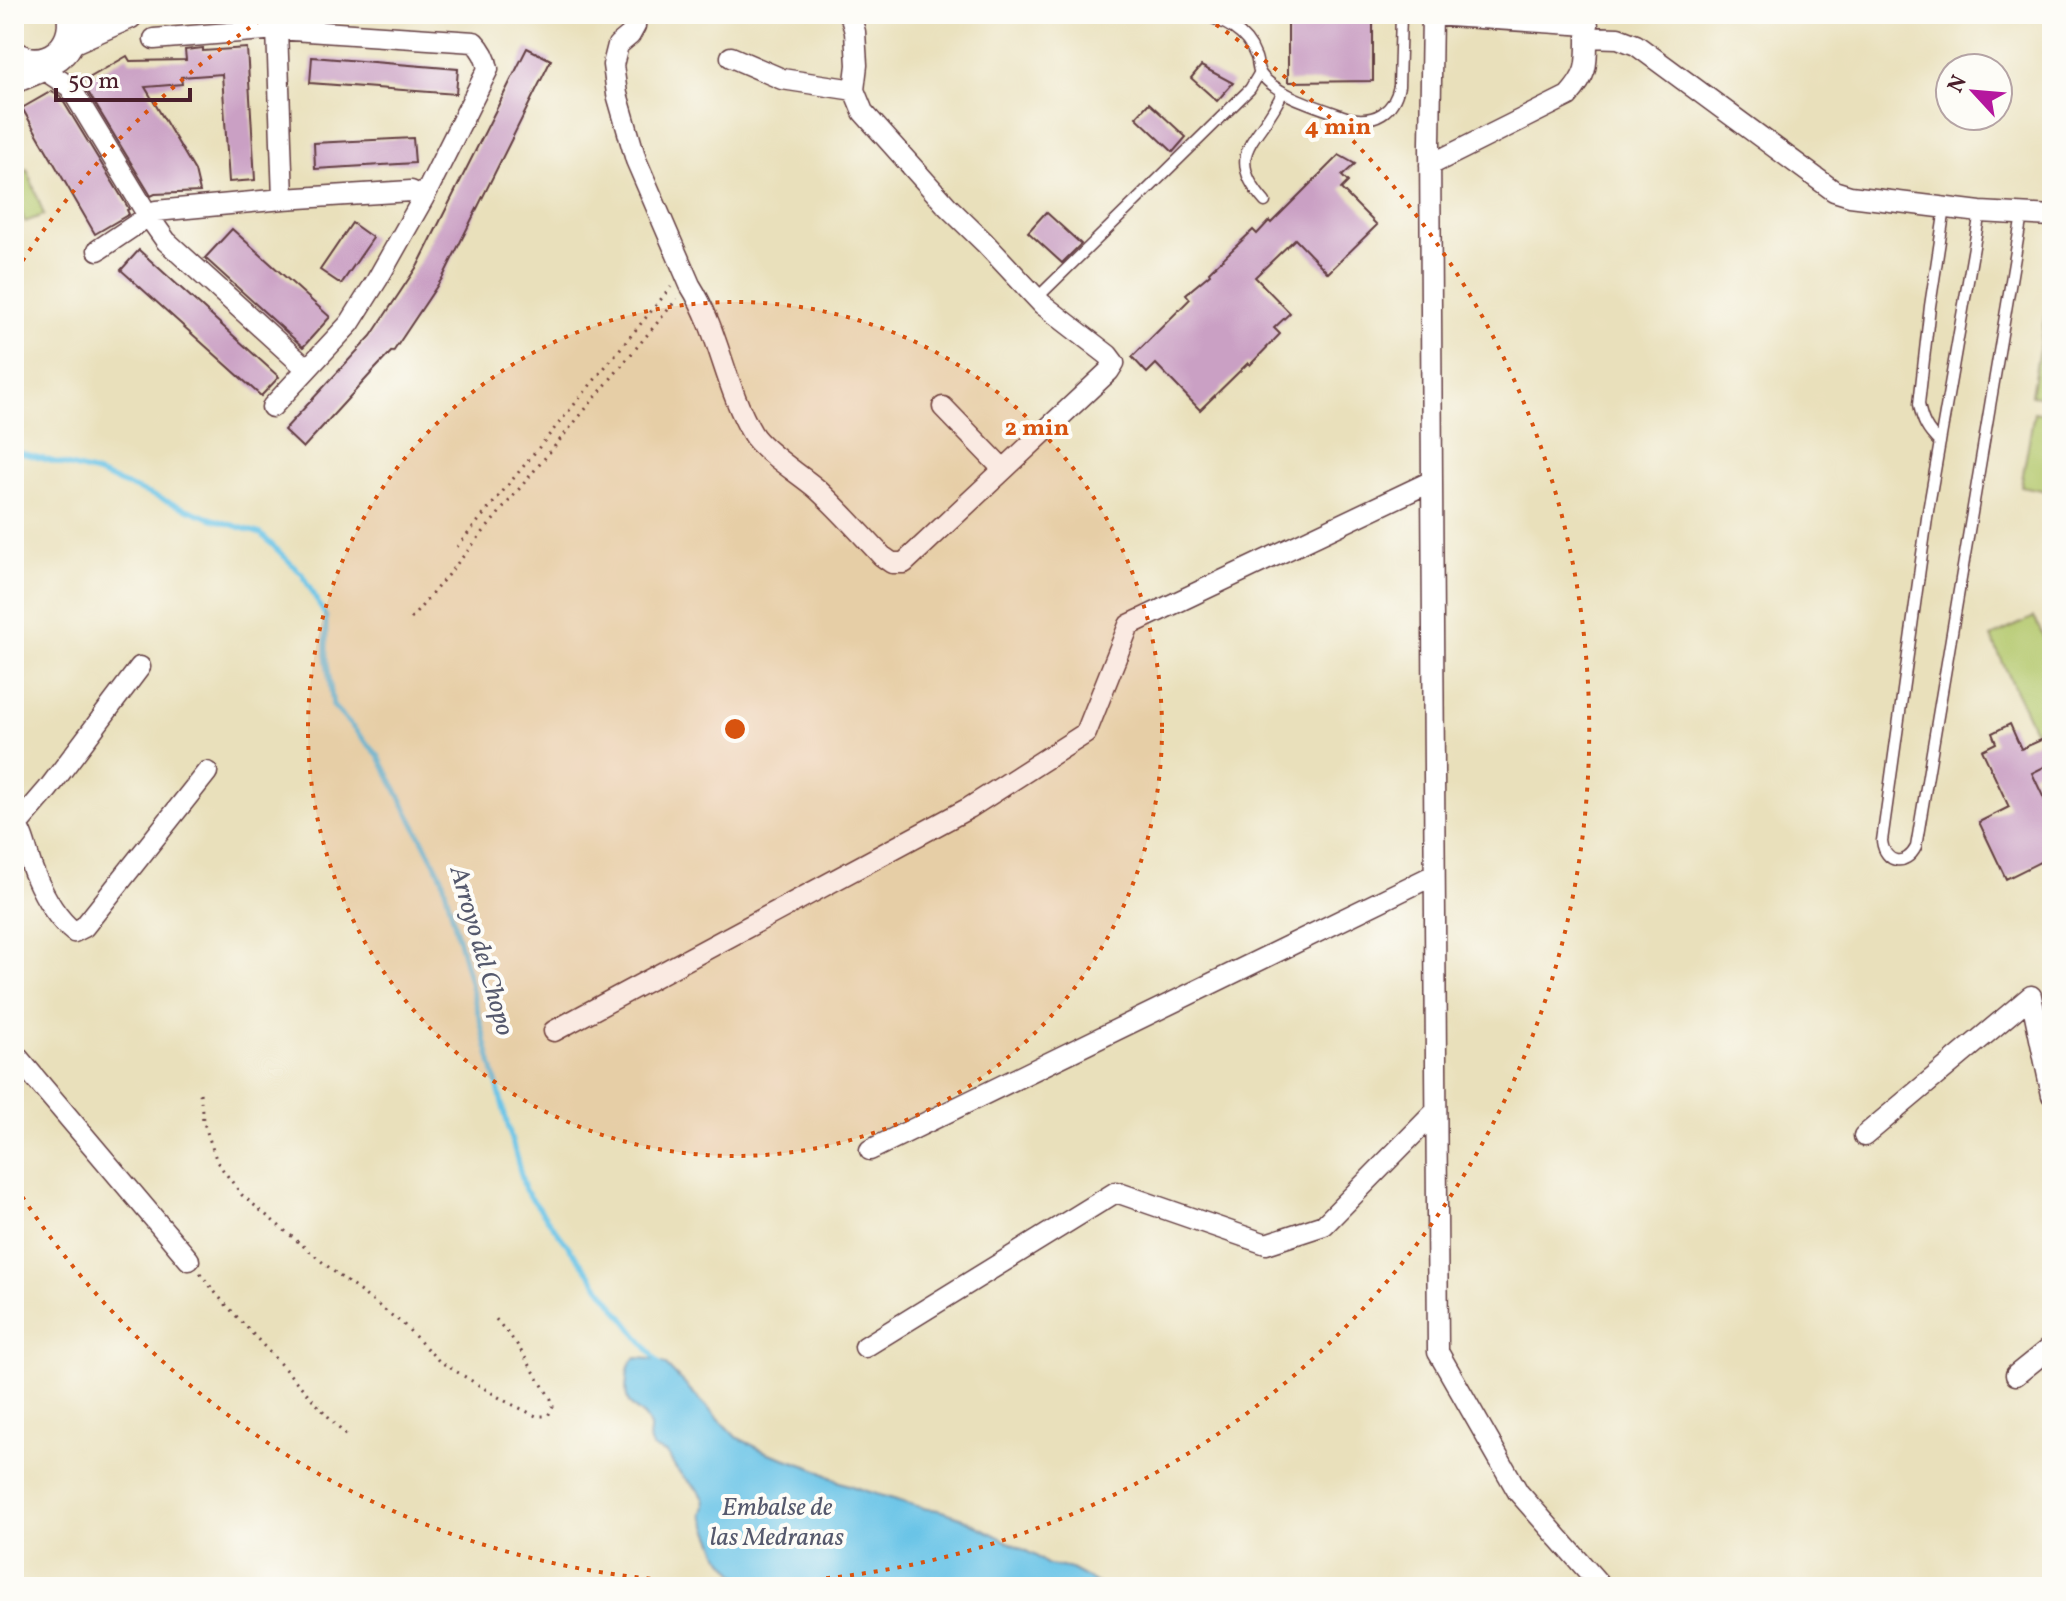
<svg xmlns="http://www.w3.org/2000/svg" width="2066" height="1601" viewBox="0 0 2066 1601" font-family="Vollkorn,serif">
<rect width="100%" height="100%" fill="#fdfcf7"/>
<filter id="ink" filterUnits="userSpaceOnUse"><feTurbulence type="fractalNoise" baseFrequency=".0125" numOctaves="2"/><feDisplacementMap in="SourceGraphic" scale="16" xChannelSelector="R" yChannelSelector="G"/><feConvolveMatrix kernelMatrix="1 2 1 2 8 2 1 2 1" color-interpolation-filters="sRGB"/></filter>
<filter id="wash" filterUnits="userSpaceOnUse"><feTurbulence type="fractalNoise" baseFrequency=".006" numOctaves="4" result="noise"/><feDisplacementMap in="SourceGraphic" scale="32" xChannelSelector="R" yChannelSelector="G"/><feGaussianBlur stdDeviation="1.8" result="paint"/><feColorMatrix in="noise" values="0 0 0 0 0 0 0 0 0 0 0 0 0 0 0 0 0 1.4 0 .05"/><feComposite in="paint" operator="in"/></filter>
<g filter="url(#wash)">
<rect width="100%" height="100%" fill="#e9e0bb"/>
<path fill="#b2c76b" stroke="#7e734b" stroke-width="2" d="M27,169l17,46 -19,7 -11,-28v-20z
M2049,292l3,1v105l-21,-3z
M2034,412l18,3v77l-31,-6z
M2034,617l18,38v66l-18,9 -43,-93z"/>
<path fill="#6ac4e7" stroke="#5a7289" stroke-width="2" d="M636,1358l14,1 15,5 71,73 30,15 47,16 27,14 26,9 61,18c12,-1 22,5 33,8l76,39 12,9 21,3 35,19h-357l-27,-31 -18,-42c12,-19 -15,-31 -25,-44 -4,-4 -6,-12 -10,-16 -5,-4 -12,-3 -16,-9 -4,-6 0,-12 -1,-18 -7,-22 -28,-12 -23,-48 1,-9 1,-15 9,-21z"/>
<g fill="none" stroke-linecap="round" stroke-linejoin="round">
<path stroke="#6ac4e7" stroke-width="5" d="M14,451l82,22 111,44 54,17 41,40 24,43v38l7,51 45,49 64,122 83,313 135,175"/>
</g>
<g id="blocks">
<path fill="#caa0c4" d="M1288,14h85v67l-85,1z
M203,48v3l44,-3 8,132 -26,2 -7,-108 -41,3 1,7 -37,3 50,84 5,21 -45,2 -4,2 -69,-114 45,-26 3,5 56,-1 -1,-10z
M527,48l24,12 -108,217 -50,75 -1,-1 -17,18 -72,79 -19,-18 87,-94 47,-71z
M312,57l146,12 -2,25 -146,-11z
M1201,66l32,17 -16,18 -26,-23z
M52,91l8,5 69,113 -2,1 2,4 -34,20 -73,-126z
M1149,103l37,34 -13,15 -37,-35z
M413,138l2,25 -100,6 -1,-26z
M1339,155l16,9 -13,12 6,6 -7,7 36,36 -49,48 -33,-34 -40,38 35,36 -16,15 6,6 -30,31 -2,-2 -48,47 -44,-46 -9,9 -15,-16 58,-58 -4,-5 24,-20 -1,-2 44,-42 4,4 12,-13 2,2z
M1046,212l35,32 -19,19 -34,-31z
M352,223l21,15 -32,46 -21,-14z
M232,229l98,88 -27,30 -98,-89z
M139,250l140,127 -18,19 -140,-126z
M2010,724l11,25 31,-14v28l-20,10 14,30 6,-3v56l-46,23 -27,-57 30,-15 -27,-57 14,-7 -4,-10z"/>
</g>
</g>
<g filter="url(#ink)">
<use href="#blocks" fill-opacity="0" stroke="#623c41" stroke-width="2"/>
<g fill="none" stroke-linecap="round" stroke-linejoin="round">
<g stroke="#623c41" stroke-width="13">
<path id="lane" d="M1202,14c22,8 44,17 53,41 3,5 2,13 5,18 16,23 63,35 89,45 26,5 45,-6 50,-32l2,-72
M1265,202c-45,-51 -2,-63 17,-109
M1980,212l-52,299 -46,330c3,23 24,26 34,6l106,-632
M1037,298l213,-209 10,-17
M1940,443c-13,-12 -18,-22 -21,-39l11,-98 15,-98"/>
</g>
<g stroke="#623c41" stroke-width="23">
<path id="street" d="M636,14l-1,12 -5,9 -12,10 -5,20 4,29 19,66 54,125c29,46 35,102 62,148 9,17 49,42 65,56 23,21 44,45 65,67l10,7h12l205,-192 5,-8 -6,-8 -66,-51 -57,-61 -37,-36 -85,-95 -9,-22 3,-25 -2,-33 -5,-18
M1432,14l-2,129 2,338 6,871 80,140 84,95
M1588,14l-1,23 31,1 18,7 198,146 16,5 130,16 72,4
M1432,15l156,10
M277,29l6,170
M154,39l123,-10 197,13c8,8 12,15 14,27l-64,128 -47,83 -27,43 -78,84
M731,57l51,22 72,11
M32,62l38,25 79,130 17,24 141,128
M14,83l32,-13
M1430,165l138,-69c20,-22 19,-31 19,-59
M98,250l58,-39 127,-12 128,-8 13,6
M943,407l60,62
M14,822c12,15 13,36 21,53 9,21 21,43 39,57l10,-5 123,-155
M17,825l31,-36 92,-122
M554,1031l415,-223 117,-75 43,-108 303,-144
M14,1053l175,207
M1864,1136l167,-140 21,99
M870,1150l564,-275
M865,1347l251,-155 150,52 58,-19 112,-114
M2016,1375l36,-29"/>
</g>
<g stroke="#623c41" stroke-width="33">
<path id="primary" d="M71,39l57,-25
M14,56c31,19 65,-7 58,-42"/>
</g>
<path stroke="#623c41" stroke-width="3" stroke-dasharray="2 6" stroke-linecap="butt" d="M457,547l214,-260
M411,619l266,-320
M200,1093l3,27 14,42 25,33 96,80 65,49 36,37 66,40 31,15h12l5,-10 -2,-7 -35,-56 -22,-26
M200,1273l18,23 129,141"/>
<use href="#lane" stroke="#fff" stroke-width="10"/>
<use href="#street" stroke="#fff" stroke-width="20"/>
<use href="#primary" stroke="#fff" stroke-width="30"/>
</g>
</g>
<circle cx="735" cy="729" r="427" fill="#d8530f" fill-opacity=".12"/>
<g fill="none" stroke="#d8530f" stroke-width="4" stroke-dasharray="4 8">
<circle cx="735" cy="729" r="427"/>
<path d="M16 271A853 853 0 0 1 264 18M1206 18A853 853 0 1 1 16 1187"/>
</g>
<g text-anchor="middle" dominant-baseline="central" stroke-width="8" stroke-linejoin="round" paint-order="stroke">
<g font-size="26" font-style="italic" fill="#55596d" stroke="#fdfcf7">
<text transform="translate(481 951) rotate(74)">Arroyo del Chopo</text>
<text x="777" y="1508">Embalse de<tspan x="777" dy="30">las Medranas</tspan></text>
</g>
</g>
<circle cx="735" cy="729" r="12" fill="#d8530f" stroke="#fdfcf7" stroke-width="4"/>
<g font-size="24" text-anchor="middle" font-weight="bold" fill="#d8530f" stroke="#fdfcf7" stroke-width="8" stroke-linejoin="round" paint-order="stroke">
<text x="1338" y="134">4 min</text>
<text x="1037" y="435">2 min</text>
</g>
<rect width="2066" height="1601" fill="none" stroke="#fdfcf7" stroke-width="48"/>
<g transform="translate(1974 92) rotate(296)"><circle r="38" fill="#fdfcf7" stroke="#b5a4a5" stroke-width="2"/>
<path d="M0-6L14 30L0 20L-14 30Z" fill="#b5179e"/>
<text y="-12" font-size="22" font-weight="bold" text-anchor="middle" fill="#4a1f2b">N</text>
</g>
<path d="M56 88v12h134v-12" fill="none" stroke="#4a1f2b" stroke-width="4"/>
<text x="68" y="88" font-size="24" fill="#4a1f2b" stroke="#fdfcf7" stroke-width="6" paint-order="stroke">50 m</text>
</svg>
